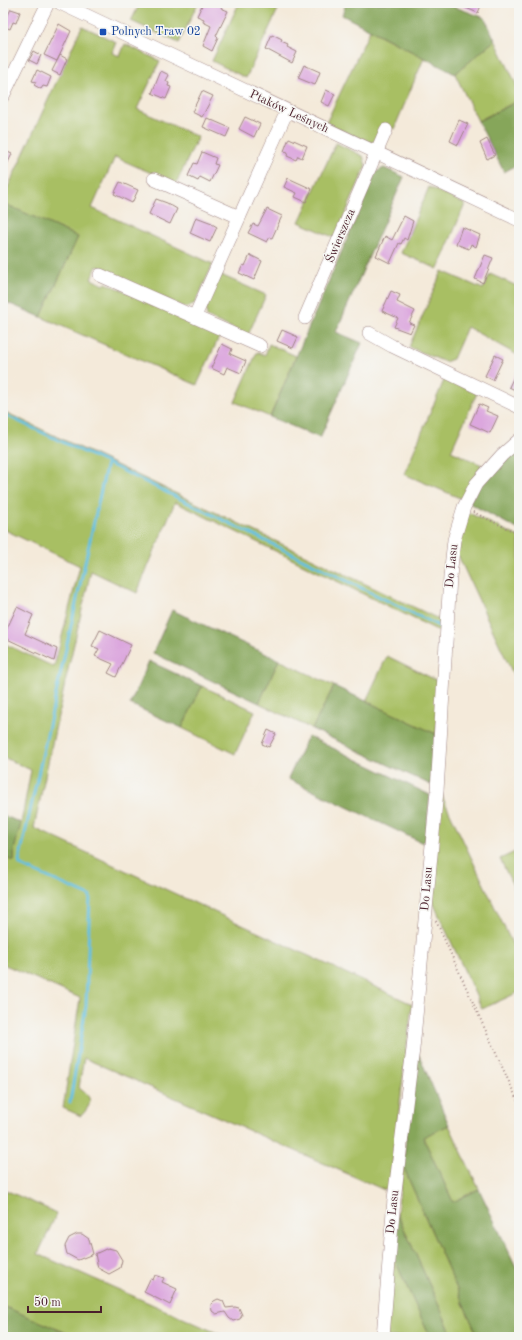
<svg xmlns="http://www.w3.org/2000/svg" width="522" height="1340" viewBox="0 0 522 1340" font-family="'Old Standard TT',serif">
<rect width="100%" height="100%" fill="#f6f6f2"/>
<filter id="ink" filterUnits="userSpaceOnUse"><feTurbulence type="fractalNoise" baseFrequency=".025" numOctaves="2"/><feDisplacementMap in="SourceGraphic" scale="8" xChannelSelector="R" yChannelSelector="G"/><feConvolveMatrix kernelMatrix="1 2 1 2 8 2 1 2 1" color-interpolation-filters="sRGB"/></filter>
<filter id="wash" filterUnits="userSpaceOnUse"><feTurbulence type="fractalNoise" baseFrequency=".012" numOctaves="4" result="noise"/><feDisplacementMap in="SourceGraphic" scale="16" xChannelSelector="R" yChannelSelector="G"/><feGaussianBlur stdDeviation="0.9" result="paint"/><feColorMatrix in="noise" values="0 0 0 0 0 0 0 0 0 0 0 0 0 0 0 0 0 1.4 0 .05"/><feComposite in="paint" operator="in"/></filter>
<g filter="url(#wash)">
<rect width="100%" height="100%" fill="#f4eada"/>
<path fill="#a8bf64" stroke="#796f48" d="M140,3h58l-19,40 -48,-22z
M239,3h42l-35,75 -34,-17z
M82,26l34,16 -4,11 8,3 5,-12 35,17 -23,48 61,28 -22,47 -61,-27 -23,51 121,56 -18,39 -9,5 -76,-34v-3l-13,-5 -6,13 13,6 2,-2 115,50 -24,52 -156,-68 37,-80 -75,-34v-5z
M370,30l54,28 -30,71 -12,-5 -7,17 -6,2 -43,-20z
M495,40l24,50v14l-2,-3 -39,20 -23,-47z
M336,143l27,13 3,10 -31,72 -36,-16z
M429,187l36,17 -27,65 -37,-16z
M442,271l41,18 7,-15 29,13v69l-52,-29 -14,32 -8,3 -36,-15z
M221,275l45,20 -18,40 -41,-18 -1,-9z
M269,344l27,12 -26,61 -35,-15 22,-50 8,3z
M445,378l32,15 -26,58 31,14 -20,34 -58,-25z
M3,411l440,210v12l-268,-131 -38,91 -46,-22 -24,103 -33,154 378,176 -23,188 -305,-134 -5,30c14,10 14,15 2,28l-18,-8 17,-110 -77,-34v-107l11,4v-11l7,-27 10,-53 -28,-13v-114l51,24 26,-101 -77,-37z
M467,512l52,25v150l-63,-136z
M387,656l53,26 -4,52 -70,-33z
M279,660l55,26 -22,43 -53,-26z
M202,686l53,25 -20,43 -53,-26z
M440,792l79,166v34l-37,17 -51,-111z
M519,850v48l-19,-39z
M449,1125l30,64 -26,13 -30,-65z
M403,1166l75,171h-25l-56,-124z
M3,1189l54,24 -19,41 188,83h-150l-73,-31z
M392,1254l38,83h-45z"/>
<path fill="#86a65a" stroke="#686242" d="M346,3h98l41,15 10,22 -40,34 -113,-59z
M518,101l1,63 -15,8 -26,-51z
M384,168l20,9 -68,155 26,11 -42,95 -50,-21 106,-245z
M3,203l75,34 -37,80 -38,-16z
M519,445v85l-50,-27 15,-24z
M172,610l107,50 -20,43 -106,-50z
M149,661l53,25 -20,42 -52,-24z
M334,686l102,48 -5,51 -119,-56z
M308,736l122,59 -5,49 -137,-65z
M3,815l18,8 -7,27v11l-11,-4z
M416,1048l33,77 -26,12 30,65 26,-13 40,84v64h-41l-75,-171z
M397,1213l56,124h-23l-38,-83z
M3,1306l73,31h-73z"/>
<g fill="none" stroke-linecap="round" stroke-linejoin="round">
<path stroke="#63c0e1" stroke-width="3" d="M3,414l104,49 334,164
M70,1102l16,-96 4,-110 -70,-31 -1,-4 88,-398"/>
</g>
<g id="blocks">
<path fill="#dca7de" d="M203,3h20l-2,5 7,3 -12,25 2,2 -6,13 -9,-5 8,-20 -8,-4 1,-3 -7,-3z
M454,3h28l-4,10z
M11,9l9,3 -4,11 -3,-1 -3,7 -7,-3v-14l5,3z
M59,24l12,7 -14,30 -13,-6z
M272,35l10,5 -1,2 7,3 -1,2 10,5 -5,11 -26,-14z
M34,51l7,4 -4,9 -8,-4z
M60,55l7,4 -7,16 -8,-4z
M304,65l16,7 -5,13 -17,-7z
M37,70l14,7 -4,10 -4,-1 -2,3 -7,-4 2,-3 -4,-1z
M161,71l8,4 -3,6 3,2 -1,3 3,1 -5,12 -14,-6z
M326,90l9,4 -6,12 -8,-4z
M202,91l11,5 -11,21 -10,-5z
M245,117l15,7 -6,13 -15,-8z
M207,118l23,10 -4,9 -23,-10z
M459,120l9,4 -10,21 -8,-4z
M289,138l18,8 -5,12 -4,-2 -2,4 -9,-4 1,-4 -4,-1z
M487,139l8,16 -8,4 -7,-16z
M3,150l9,4 -9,19z
M202,152l14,6 -2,6 4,1 -8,17 -10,-5 -2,4 -10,-5 6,-13 3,1z
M288,178l24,11 -6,13 -11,-5 2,-4 -13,-6z
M120,182l18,8 -6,13 -18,-9z
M156,199l11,4 10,6 -7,15 -21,-10z
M267,209l15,7 -10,22 -2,-1 -3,5 -19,-9 5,-9 5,2z
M404,216l9,5 -6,19 -3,-2 -3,6 -2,-1 -9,20 -14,-7 9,-20 7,4z
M196,217l16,6v1l5,3 -7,15 -20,-9z
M462,227l18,8 -4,12 -5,-3 -2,5 -13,-5z
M250,255l12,6 -8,19 -15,-7 4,-8 2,1z
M485,255l8,3 -10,25 -8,-4z
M391,291l9,4 -3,7 18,9 -6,12 5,2 -4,8 -16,-6 4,-9 -16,-7z
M282,330l16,7 -5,11 -16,-7z
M222,344l10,5 -2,5 16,7 -5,12 -14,-6 -3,7 -13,-6z
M495,355l8,4 -10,21 -8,-4z
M519,366v26l-10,-5z
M479,404l9,4 -2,3 12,5 -8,17 -20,-9z
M17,607l16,8 -8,19 32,15 -3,12 -51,-24z
M100,630l31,15 -15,32 -8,-4 5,-9 -18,-8 4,-7 -7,-3z
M268,730l8,4 -7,13 -7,-3z
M77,1234h5l7,5 4,15 -15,6 -11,-6 -2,-8 4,-8z
M108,1248l8,2 6,10 -2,8 -11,6 -11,-6 -3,-14z
M155,1275l9,3 -2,4 15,7 -7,16 -26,-13 6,-13 3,1z
M218,1299l5,2 3,7 9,-1 4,1 3,7 -2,4 -7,2 -4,-3 -4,-6 -9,2 -4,-3 -1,-7 3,-3z"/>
</g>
</g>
<g filter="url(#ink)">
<use href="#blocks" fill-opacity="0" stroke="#9f8482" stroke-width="1"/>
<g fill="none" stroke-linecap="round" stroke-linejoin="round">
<g stroke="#9f8482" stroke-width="14">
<path id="minor" d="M60,3l459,217
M3,96l45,-93
M154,179l85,38
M100,275l160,71
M195,316l92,-205
M305,318l81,-188
M369,333l23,13 127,61
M383,1337l11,-138 19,-150 24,-258 13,-214 4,-37 10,-33 12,-23 26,-29 17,-15"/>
</g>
<path stroke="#9f8482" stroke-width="2" stroke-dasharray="1 3" stroke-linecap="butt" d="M473,512l46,22
M436,921l83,183"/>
<use href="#minor" stroke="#fff" stroke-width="13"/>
</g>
</g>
<rect fill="#1a4fb4" stroke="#f6f6f2" stroke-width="1.5" x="99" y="28" width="8" height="8" rx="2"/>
<g text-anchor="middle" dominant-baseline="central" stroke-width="3" stroke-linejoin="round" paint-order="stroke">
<g font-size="12" fill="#164399" stroke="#f6f6f2" text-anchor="start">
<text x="111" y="32">Polnych Traw 02</text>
</g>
<g font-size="12" fill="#4a1f2b" stroke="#f6f6f2">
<text transform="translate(289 112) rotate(25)">Ptaków Leśnych</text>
<text transform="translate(341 236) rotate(-67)">Świerszcza</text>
<text transform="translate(452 566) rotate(-84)">Do Lasu</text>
<text transform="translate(427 889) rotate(-85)">Do Lasu</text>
<text transform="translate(393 1212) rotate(-84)">Do Lasu</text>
</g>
</g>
<rect width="522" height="1340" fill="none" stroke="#f6f6f2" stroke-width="16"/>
<path d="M28 1306v6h73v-6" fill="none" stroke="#4a1f2b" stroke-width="2"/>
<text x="34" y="1306" font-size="12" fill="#4a1f2b" stroke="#f6f6f2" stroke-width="3" paint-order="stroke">50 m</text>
</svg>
